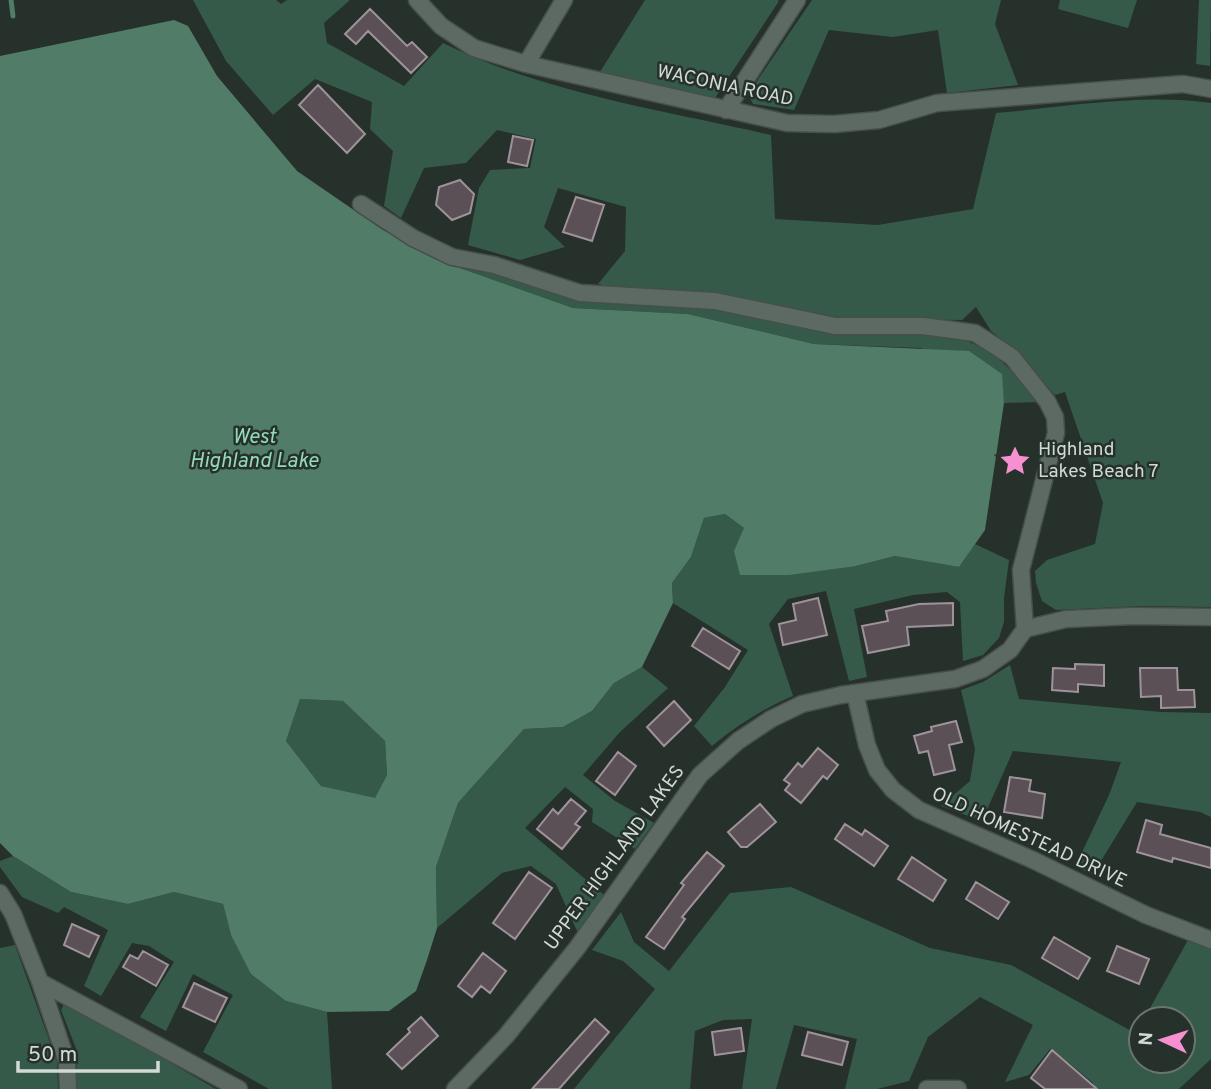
<svg xmlns="http://www.w3.org/2000/svg" width="1211" height="1089" viewBox="0 0 1211 1089" font-family="Overpass,sans-serif">
<rect width="100%" height="100%" fill="#26312c"/>
<path fill="#365a49" d="M193,0h83l5,4 6,-4h63l-26,23 3,20 77,43 39,-43c101,50 219,67 328,92l4,84 103,6 95,-16 23,-96c71,-6 145,-20 215,-10v504l-69,-1 -86,4 -14,-9 -6,-18 -1,-12 12,-11 48,-16 8,-41 -38,-111 -10,3 -37,-42 -27,-22 -15,-24 -14,13 -121,-2 -124,-25 -91,-3 -28,-6 27,-33 1,-44 -68,-19 -14,39 21,20 -45,13 -52,-15 11,-57 11,-18 40,-2 6,-29 -39,-9 -31,33 -42,5 -23,50 -17,-12 9,-55 -23,-22 2,-27 -57,-23 -42,36 -47,-54z
M645,0h132l2,1 -64,97 -115,-26z
M812,0h189l-6,24 23,61 -71,8 -9,-63 -45,7 -64,-7 -35,80 -41,-6 -5,-10z
M1060,0h77l-9,28 -70,-19z
M1199,0h12l-1,66 -14,-2z
M460,268l255,39 237,29c43,12 60,34 87,66l-35,1 -3,-29 -80,-26 -107,-4 -126,-30 -115,-6z
M725,514l19,14 112,38 39,-10 64,11 16,-23 34,16 -5,38v24l-5,16 -16,17 -20,6 -3,-59 -13,-10 -34,3 -59,14 13,68 -18,4 -23,-90 -38,8 -19,25 24,72c-31,13 -55,29 -81,50l-18,-20 31,-39 23,-37 -75,-47 -1,-20 19,-26 13,-39z
M1010,665l9,34 142,13 50,1v104l-11,-5 -63,-10 -44,72 -18,-7 34,-72 12,-33 -108,-11 -31,70 -41,-15 29,-25 5,-32 -14,-59 22,-8z
M642,667l26,21 -48,44 -37,43 32,26 39,22 -19,26 -43,-27 1,-13 -28,-22 -40,41 79,67 -26,38 -22,-49 -25,-18 -29,7 -65,55 -1,-61 22,-64 66,-74 39,-2 29,-16 22,-28z
M300,699l43,2 42,40 2,34 -12,24 -54,-13 -35,-45z
M13,856l58,36 57,12 46,-12 49,12 8,31 55,66 41,11 5,77h-63l-66,-37 30,-57 -40,-21 -27,57 -26,-14 34,-55 -25,-16 -17,-3 -31,53 -17,-10 24,-56 -44,-23 -6,6 -36,-16 -22,-30v-6z
M791,887l139,61 81,17 124,68 6,-9v37h42v-42h-39l49,-88 18,9v119l-32,30h-89l3,-6 -42,-35 -22,27 -24,7 28,-57 -53,-28 -52,40 -19,44 -32,8h-32l12,-50 -63,-14 -18,64h-34l10,-70 -29,1 -28,11 -5,58h-116l81,-100 -32,-28 -31,-11 29,-38 13,30 35,29 61,-78z
M15,945l42,117 1,27h-58v-141z
M65,1002l151,87h-139v-38l-16,-41z"/>
<path fill="#517c67" fill-rule="evenodd" d="M174,20l14,6 29,50 80,95 86,59 77,38 113,40 115,6 126,30 155,7 33,23 2,29 -19,127 -26,37 -64,-11 -39,10 -67,9h-49l-6,-24 10,-23 -19,-14 -21,4 -13,39 -19,26 1,20 -31,64 -28,16 -22,28 -29,16 -39,2 -66,74 -22,64 1,61 -10,32 -11,31 -27,20 -62,1 -41,-11 -35,-27 -20,-39 -8,-31 -49,-12 -46,12 -57,-12 -58,-36 -13,-13v-787zM300,699l43,2 42,40 2,34 -12,23 -54,-12 -35,-45z"/>
<g fill="none" stroke-linecap="round" stroke-linejoin="round">
<path stroke="#517c67" stroke-width="5" d="M11,0l2,16"/>
</g>
<path fill="#5c5057" stroke="#9f929a" stroke-width="2" d="M370,9l37,37 5,-4 15,15 -16,16 -43,-42 -12,13 -11,-10z
M318,85l47,49 -18,19 -48,-48z
M513,136l20,4 -6,26 -19,-4z
M460,180l14,14 -4,19 -18,7 -16,-15 3,-18z
M576,197l28,8 -12,36 -29,-9z
M818,598l9,37 -44,10 -4,-21 17,-4 -3,-16z
M953,603v22l-46,2 2,18 -41,8 -6,-27 26,-5 -2,-10 33,-7z
M703,628l37,23 -11,18 -37,-23z
M1075,664l29,1v21l-26,-2v8l-26,-2 1,-22 22,1z
M1140,668h37l1,22h16l1,17 -34,1v-12l-20,1z
M674,701l17,19 -27,26 -17,-19z
M956,721l6,21 -13,3 6,25 -21,5 -6,-24 -9,2 -5,-17 18,-5 -1,-4z
M818,748l20,17 -11,14 -4,-3 -22,27 -16,-13 5,-6 -6,-4 14,-17 4,4z
M618,752l18,14 -21,29 -19,-14z
M1010,777l21,3 -2,11 16,3 -3,24 -38,-6z
M571,799l15,12 -11,13 5,3 -18,22 -25,-20 16,-20 5,5z
M760,804l16,18 -29,25h-6l-13,-15z
M1146,820l16,5 -2,9 51,14v20l-38,-10 -1,4 -35,-10z
M845,824l17,11 3,-5 23,16 -14,20 -39,-27z
M707,852l17,14 -42,51 3,2 -21,30 -18,-12 38,-52 -3,-2z
M912,857l34,23 -13,21 -35,-22z
M529,872l23,16 -37,51 -22,-16z
M976,882l33,20 -11,17 -32,-20z
M72,924l27,12 -10,21 -25,-12z
M1054,937l36,21 -12,21 -36,-21z
M1117,946l32,13 -10,25 -32,-13z
M143,951l25,14 -12,21 -33,-19 7,-12 8,4z
M483,953l23,18 -16,22 -9,-7 -9,11 -14,-11z
M194,983l33,15 -12,24 -32,-15z
M421,1017l17,19 -36,33 -15,-15 23,-22 -2,-3z
M595,1019l14,13 -50,57h-27z
M741,1028l3,23 -29,4 -3,-23z
M808,1032l40,10 -6,23 -40,-10z
M1052,1050l45,39h-52l-14,-11z"/>
<g fill="none" stroke-linecap="round" stroke-linejoin="round">
<g stroke="#464f4a" stroke-width="19">
<path id="minor" d="M417,0l24,26 33,22 52,16 261,59 47,1 45,-4 58,-17 246,-19 28,5
M526,64l38,-64
M726,110l71,-110
M361,204l52,34 39,19 42,8 86,28 135,8 120,25h88l52,7 37,24 35,44 8,16 1,16 -35,137 4,59 -15,21 -27,19 -28,10 -114,16 -39,9 -31,15 -33,22 -38,34 -123,173 -71,88 -51,53
M1025,629l41,-10 67,-3 78,1
M855,693l12,52 10,25 16,20 26,20 114,50 113,55 65,25
M0,893l13,21 27,68 27,80 1,27
M40,982l199,107
M927,1089h31"/>
</g>
<use href="#minor" stroke="#5d6a63" stroke-width="16"/>
</g>
<defs>
<g id="sight-bare" transform="scale(2.415)"><path d="M0-6L1.8-2.2L6-1.7L2.9 1.2L3.7 5.4L0 3.3L-3.7 5.4L-2.9 1.2L-6-1.7L-1.8-2.2Z" fill="#f690d1" stroke="#26312c" stroke-width="2.5" paint-order="stroke"/></g>
</defs>
<g fill-rule="evenodd">
<use href="#sight-bare" x="1015" y="461"/>
</g>
<g text-anchor="middle" dominant-baseline="central" stroke-width="5" stroke-linejoin="round" paint-order="stroke">
<g font-size="19" fill="#d2dad6" stroke="#26312c">
<text transform="translate(725 86) rotate(12)">WACONIA ROAD</text>
<text transform="translate(1029 838) rotate(25)">OLD HOMESTEAD DRIVE</text>
<text transform="translate(615 858) rotate(-54)">UPPER HIGHLAND LAKES</text>
</g>
<g font-size="19" fill="#d2dad6" stroke="#26312c" text-anchor="start">
<text x="1038" y="450">Highland<tspan x="1038" dy="22">Lakes Beach 7</tspan></text>
</g>
<g font-size="21" font-style="italic" fill="#92dab8" stroke="#26312c">
<text x="254" y="437">West<tspan x="254" dy="24">Highland Lake</tspan></text>
</g>
</g>
<g transform="translate(1162 1040) rotate(274)"><circle r="33" fill="#26312c" stroke="#6b7570" stroke-width="2"/>
<path d="M0-5L12 26L0 18L-12 26Z" fill="#f690d1"/>
<text y="-10" font-size="19" font-weight="bold" text-anchor="middle" fill="#d2dad6">N</text>
</g>
<path d="M18 1061v10h140v-10" fill="none" stroke="#d2dad6" stroke-width="3.5"/>
<text x="28" y="1061" font-size="21" fill="#d2dad6" stroke="#26312c" stroke-width="5" paint-order="stroke">50 m</text>
</svg>
